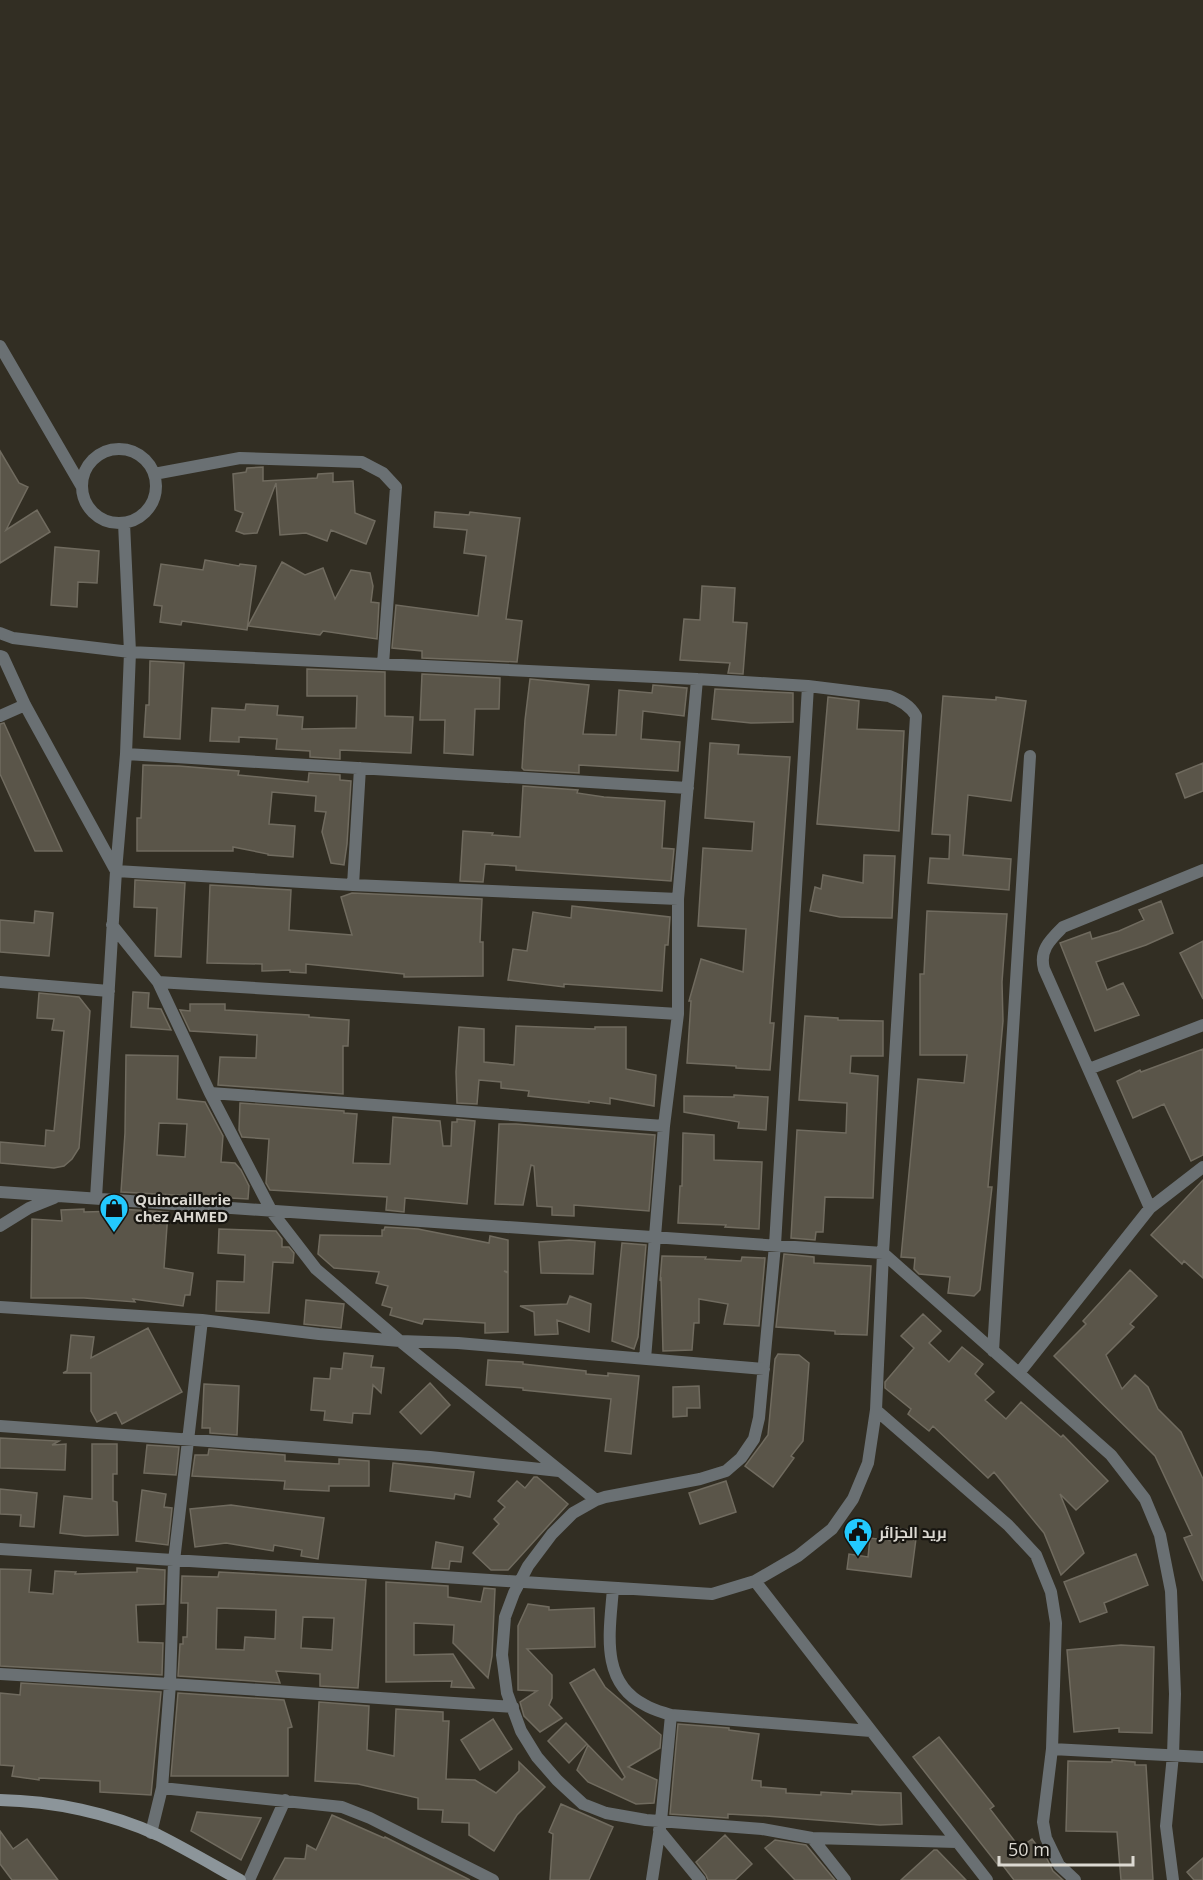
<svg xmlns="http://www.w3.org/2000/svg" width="1203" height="1880" viewBox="0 0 1203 1880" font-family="'Open Sans',Cairo,sans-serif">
<rect width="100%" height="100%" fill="#322e23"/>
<path fill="#5a5549" stroke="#706b5f" stroke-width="1.5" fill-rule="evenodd" d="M0,451l19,32 9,4 -22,43 31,-20 13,22 -50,31z
M263,467v14l54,-3 1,-4 15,-1v9l20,-1 2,32 20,8 -9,23 -35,-14 -4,11 -21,-8 -26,2 -4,-52 -19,50 -13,1 -8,-3 7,-18 -8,-3 -2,-36 13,-2 1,-4z
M435,512l34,3 1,-3 50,6 -14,101 16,2 -5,41 -95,-4v-7l-30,-3 4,-43 82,11 8,-60 -22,-3 3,-23 -33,-3z
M55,547l44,4 -2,32 -19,-1 -1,25 -26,-2z
M205,560l34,6 1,-2 16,2 -9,64 -65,-9 -1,4 -21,-3 2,-16 -8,-1 7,-41 42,6z
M282,562l23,13 18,-7 12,31 16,-29 19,3 3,13 -2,16 8,1 -2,36 -54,-8 -3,4 -72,-9z
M702,586l33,2 -2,34 14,1 -4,51 -15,-1 2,-10 -50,-3 4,-41 16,1z
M150,661l34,2 -4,76 -36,-2 2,-32h3z
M307,669l78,3v44l28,1 -2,36 -71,-3v9l-30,-2v-6l-34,-2 1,-10 -38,-2v5l-29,-1 2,-33 33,2 1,-6 32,2 -1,9 26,2 -1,12 54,-1 1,-32h-50z
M422,674l78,4 -1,31h-24l-2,46 -29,-2 1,-33h-25z
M530,679l59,6 -6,49 33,1 3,-45 33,3 1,-8 34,3 -3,28 -41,-5 -2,28 39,3 -2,29 -99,-6v8l-55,-3 -2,-2 3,-48z
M715,689l78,4v29l-42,1 -39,-4z
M943,696l53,4v-3l30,4 -15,100 -43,-6 -5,60 48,4 -2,31 -81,-7 2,-25 19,1 1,-24 -18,-1z
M828,697l31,4 -2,28 47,2 -5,100 -82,-7z
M4,723l58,128h-27l-35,-77v-50z
M710,743l29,2 -1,9 52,3 -20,266h4l-4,47 -34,-2v-2l-49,-3 4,-62h-2l12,-42 42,13 3,-43 -48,-3 5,-78 49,3 2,-29 -49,-4z
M1203,763v28l-18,7 -9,-24z
M143,765l36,1 60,5 -1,4 70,7 1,-9 31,2v5l11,1 -4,63 -3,21 -13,-2 -9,-31 4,-20 -11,-1 1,-15 -44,-4 -3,32 26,2 -2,31 -25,-2v-1l-35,-7v4h-96v-33h4z
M523,786l55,4 -1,3 27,4 61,4 -3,47 12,1 -3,32 -155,-11v-4l-31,-2 -2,18 -23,-1 3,-50 30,2 -1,2 28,2z
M864,855l31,1 -3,62 -52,-1 -30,-6 5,-24 6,2 2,-14 40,8z
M135,880l50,3 -4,74 -26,-1 2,-48 -23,-1z
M210,885l81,5 -2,40 63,5 -11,-38 11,-4 130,6 -2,43h3v34l-79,1v-3l-98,-10v9l-16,-1v-2l-28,1v-7l-55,-1z
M1161,901l12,32 -27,12 -50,17 11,28 16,-7 16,32 -44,16 -35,-88 30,-11 2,7 27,-8 25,-11 -5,-10z
M572,906l98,11 -2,28h-3l-3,46 -98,-7v3l-56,-7 5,-31 14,2 6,-39 38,6z
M35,911l18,2 -4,43 -49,-4v-32l34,3z
M927,911l80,3 -5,68 1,39 -15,166h4l-12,103 -6,6 -26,-3 2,-16 -31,-3 -5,-5 1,-11 -14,-1 17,-178 46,4 3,-28h-47v-81h4z
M1203,941v58l-23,-46z
M133,992l16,1 -1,15 13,1 10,21 -40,-3z
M39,993l40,4 11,14 -11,137 -7,11 -8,7 -10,2 -54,-5v-21l45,4 1,-16 8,1 10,-100 -12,-1 2,-11 -17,-1z
M190,1004h35v6l84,5v2l40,3 -1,26h-5v48l-125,-9 2,-28 36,1 1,-23 -67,-4 -10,-21 10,1z
M805,1016l33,2v2l45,1v35h-32l-1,17 28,3 -5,122 -48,-1 -2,35h-7l-1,8 -24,-2 6,-108 49,3 1,-30 -48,-3z
M516,1026l79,3v-2h31v42l30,6 -2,31 -44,-8v6l-21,-3v2l-61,-7 1,-5 -28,-3v-6l-22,-2 -2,24 -20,-1 -1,-31 3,-45 25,2v33l30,3z
M1203,1049v106l-12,6 -27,-57 -31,14 -16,-37 23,-11 1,2z
M126,1055l52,1 -1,43 28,3 18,34 -2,26 14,1 6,7 8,16 -1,13 -127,-7 4,-59zM159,1123l28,1 -2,33 -28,-2z
M734,1095l34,2 -2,33 -28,-2 1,-6 -55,-10v-16l50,1z
M240,1103l104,8v2l13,1 -4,49 37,1 3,-47 47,4 3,25h8l1,-24h5v-3l18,2 -8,83 -62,-6 -1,14 -18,-2 1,-13 -117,-7 -4,-7 3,-44 -27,-2 -3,-7z
M499,1124h17l139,11 -6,76 -75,-6v11l-22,-1v-8l-15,-1 -3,-40 -3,-1 -8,40 -28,-1z
M683,1133l31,2v25l48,2 -3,67 -34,-2 1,-2 -48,-2 2,-37h2z
M1203,1180v98l-19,-17 -2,3 -31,-29z
M84,1209v3l36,-1v-2l48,3 -4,56 29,5 -3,22h-5l-2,11 -50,-7 2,3 -51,-4h-53l1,-79 30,2 -1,-11z
M385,1227l33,2 71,14 1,-7 18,4v32l-4,-1 4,2v59l-23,1v-10l-61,-4 -2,5 -32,-9 2,-7 -10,-3 6,-19 -12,-3 3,-11 -45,-4 -16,-14 2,-19 62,1v-6h2z
M219,1229l57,2 6,8v8h7l5,6 -1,10 -20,-1 -4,51 -53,-2 1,-30 27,1 1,-27 -27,-2z
M569,1240l26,2 -2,32 -52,-1 -2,-31z
M622,1243l24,2 -8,92 -4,12 -22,-8z
M784,1254l30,3v6l57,3 -4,69 -32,-1v-3l-59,-4z
M662,1256l44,1 -1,2 36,2 1,-4 23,1 -6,68 -35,-2 4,-20 -29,-5v24h-5l-2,27 -29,1 -2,-74 -1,4z
M1130,1270l27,26 -27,28 4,3 -28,28 16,34 13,-14 13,12 10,22 23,23 22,47v102l-19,-43 8,-3 -37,-79 -101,-100 32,-32 -3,-3z
M570,1296l21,8 -2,28 -32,-12 1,14 -23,1 -1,-23 -14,-6 47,-2z
M306,1300l38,4 -3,24 -37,-4z
M923,1314l18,17 -12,12 20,19 13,-15 21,17 -8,10 19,18 -9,8 21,19 15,-17 40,35 2,-2 45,46 -32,29 -16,-16 24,59 -23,22 -17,-42 -50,-61 -6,6 -55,-52 -4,5 -21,-17 3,-5 -26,-21v-6l29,-34 -13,-12z
M148,1328l34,64 -60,32 -6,-12 -19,10 -6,-11v-38h-28l4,-2 4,-36 23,2 -3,21z
M344,1353l29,3 -2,11 13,1 -3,25 -8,-8 -3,29 -17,-1 -1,10 -28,-3 1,-9 -14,-1 3,-32 16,1 1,-11 11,1z
M778,1354l21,1 10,8 -6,78 -12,15 3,2 -21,29 -28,-21 23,-31 7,-76z
M488,1360l35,2v2l63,7v3l22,2v-3l31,3 -8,78 -26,-3 6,-52 -88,-9v-2l-37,-3z
M430,1383l20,22 -29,29 -21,-22z
M204,1384l35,2 -2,49 -27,-2v-5h-8z
M699,1386l1,22h-13v8l-14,1v-30z
M0,1438l59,3 -7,4 14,-1 -1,26 -65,-2z
M92,1444h25v30h-4v27l4,1 1,33 -33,1 -25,-3 4,-37 28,3z
M147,1445l32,2 -3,28 -32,-2z
M209,1449l76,6v6l54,3v-5l30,2v25h-40v5l-45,-2 1,-8 -93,-5 3,-21h13z
M393,1463l81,9 -4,25 -15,-3 -1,5 -64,-8z
M534,1477h3l31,27 -60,66h-17l-18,-17 26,-29 -5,-5 11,-12 -7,-6 19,-20 8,7z
M726,1481l10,31 -36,12 -11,-31z
M0,1489l37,4 -3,34 -14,-1 1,-11 -21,-1z
M142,1490l24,4 -2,13 8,1 -4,37 -32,-4z
M231,1505l93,13 -6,41 -17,-3 1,-6 -28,-5 -1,6 -47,-8 -31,4 -5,-38z
M895,1528l22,3 -6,46 -64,-8 2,-15 19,3 2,-19 23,3z
M436,1542l27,5 -2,15 -11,-1 -1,8 -17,-1z
M1136,1554l12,31 -44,18 3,9 -27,10 -16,-40z
M137,1568l28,2 -1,34 -28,1 2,37 25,1 -1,32 -162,-9v-97l31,1 -2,22 24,2 2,-23 21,1 -1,2 62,-2z
M219,1572l147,8 -8,108 -38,-2v-12l-44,-3 4,12 -102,-7 2,-32h3v-7h4l1,-34h-7l1,-27 36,1zM217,1608l59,2 -1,29 -30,-2 -1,13 -28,-1zM303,1617l31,1 -2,32 -31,-2z
M386,1582l62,4v11l33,5 3,-14 11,1 -3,67 -4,22 -35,-35 1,-18 -40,-2v32l39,-1 21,34 -23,-1 1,-6 -66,1z
M528,1604l21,3v3l45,-2 1,39 -68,2 25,26v23l-3,7 13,13 -22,14 -16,-16 -4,-14 17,-11 -19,-1v-64z
M1121,1645l33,2 -2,86 -33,-1v-4l-45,4 -7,-82z
M594,1669l11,18 56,48 -1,13 -32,19 29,13 -3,23 -18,1 -48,-22 -11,-12 11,-25 34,35 3,-3 -55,-94z
M21,1683l140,9 -10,103 -51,-3v-11l-61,-3v2l-27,-4 2,-10 -14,-1v-72l20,2z
M178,1693l106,7 8,27 -4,1v48h-117z
M319,1702l50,4 -2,44 27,6 2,-47 47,3v9h6l-3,58 29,1 21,13 23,-22v-9l26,25 -28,28 -23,36 -25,-16v-12l-27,-1 1,-12 -25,-1v-11l-60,-14 -43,-3z
M493,1719l19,30 -32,21 -19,-30z
M566,1723l21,21 -18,19 -21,-22z
M678,1724l51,4v2l30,4 -7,46 9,1v6l25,2v4l35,2v-3l31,2v-3l49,2 1,31 -22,1 -114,-9 -38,-2v4l-58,-4z
M939,1737l55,69 -4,3 30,39 12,-9 15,20 6,12 10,9h-49l-13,-17 -3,2 -85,-108z
M1112,1760l23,2v3h11l7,115h-32l-4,-48 -51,-1 2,-70 44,1z
M561,1804l52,23 -24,53h-39l3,-46 -4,-2z
M197,1812l64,6 -20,42 -50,-29z
M332,1815l52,23 1,-1 85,43h-197l12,-22 20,1 2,-14 9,5z
M0,1831l13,18 14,-10 31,41h-46l-12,-16z
M725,1835l27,29 -17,16h-27l-2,-5 -10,-13z
M775,1840l31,5 29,35h-40l-30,-32z
M934,1850h3l29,30h-65z
M1203,1858v22h-9l-7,-8z"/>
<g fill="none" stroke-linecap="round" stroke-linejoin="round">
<path stroke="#6a7073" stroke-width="12" d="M0,346l82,141
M82 486a37 37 0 1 1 74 0a37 37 0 1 1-74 0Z
M154,474l86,-16 122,4 21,11 13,14 -13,177
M0,633l13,5 117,14 -6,-129
M0,656l3,1 22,48 91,166 237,14 325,14
M808,686l-33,559 -16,173 -5,21 -13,19 -15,13 -26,8 -95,18 -9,3 -23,13 -21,21 -24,32 -14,27 -9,24 -3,38 5,38 14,38 16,26 20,23 26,24 23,9 40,7 116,9 50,9 145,4
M0,716l25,-11
M126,754l562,34
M353,885l7,-117
M112,925l46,57 52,111 62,119 44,57 84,72 196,159
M0,982l109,9
M158,982l520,32
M1089,1069l114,-44
M210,1093l454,33
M0,1192l883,61 228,202 34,44 15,36 11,56 4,103 -2,61 -7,71 7,54
M1150,1208l-106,-239c-5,-19 6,-29 19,-42l140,-57
M0,1226l29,-18 25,-10
M0,1307l202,13 117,14 81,7 58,2 306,26
M993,1351l37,-595
M645,1359l19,-233 14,-112v-115l19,-220
M1019,1373l131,-165 53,-41
M876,1410l132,115 28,30 15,37 5,31 -4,126 -9,73 3,16 13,27 16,15
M0,1426l430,31 129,14
M0,1549l712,45 43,-13 43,-25 34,-27 21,-30 15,-36 8,-53 7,-157 33,-537c-6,-11 -16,-16 -27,-20l-81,-10 -111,-7 -567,-27 -4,102 -10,117 -20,327
M755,1581l232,299
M613,1588c-3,42 -14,94 32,117 8,5 17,7 26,10l200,16
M0,1674l170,10 343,23
M1052,1749l151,8
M162,1788l180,19 28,11 123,62
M659,1830l41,50
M151,1833l11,-45 8,-104 4,-123 28,-241
M812,1838l33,42
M249,1880l36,-80
M652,1880l9,-59 10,-106"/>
<path stroke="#8c959a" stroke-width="12" d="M0,1800c53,1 110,13 158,35 28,14 55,30 82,45"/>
</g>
<defs>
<g id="shop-pin" transform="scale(1.5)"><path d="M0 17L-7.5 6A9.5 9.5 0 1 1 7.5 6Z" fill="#23c9fe" stroke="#181611"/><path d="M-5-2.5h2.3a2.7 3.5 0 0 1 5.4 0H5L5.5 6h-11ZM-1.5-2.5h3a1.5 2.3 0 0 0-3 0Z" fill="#111"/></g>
<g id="civic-pin" transform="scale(1.5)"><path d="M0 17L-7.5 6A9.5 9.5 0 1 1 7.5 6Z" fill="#23c9fe" stroke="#181611"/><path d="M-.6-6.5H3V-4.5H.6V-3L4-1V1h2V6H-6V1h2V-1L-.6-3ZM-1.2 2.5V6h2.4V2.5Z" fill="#111"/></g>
</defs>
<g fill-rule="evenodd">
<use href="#shop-pin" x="114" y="1208"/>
<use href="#civic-pin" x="858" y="1532"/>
</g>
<g text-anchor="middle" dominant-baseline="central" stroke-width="4.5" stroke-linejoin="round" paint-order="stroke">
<g font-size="15" font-weight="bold" fill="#dcd9d2" stroke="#181611" text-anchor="start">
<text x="135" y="1199">Quincaillerie<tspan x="135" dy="17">chez AHMED</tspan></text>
<text x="879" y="1532">بريد الجزائر</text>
</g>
</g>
<path d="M999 1856v9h134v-9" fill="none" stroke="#dcd9d2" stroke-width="3"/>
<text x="1008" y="1856" font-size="18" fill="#dcd9d2" stroke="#181611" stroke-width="4.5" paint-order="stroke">50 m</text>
</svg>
